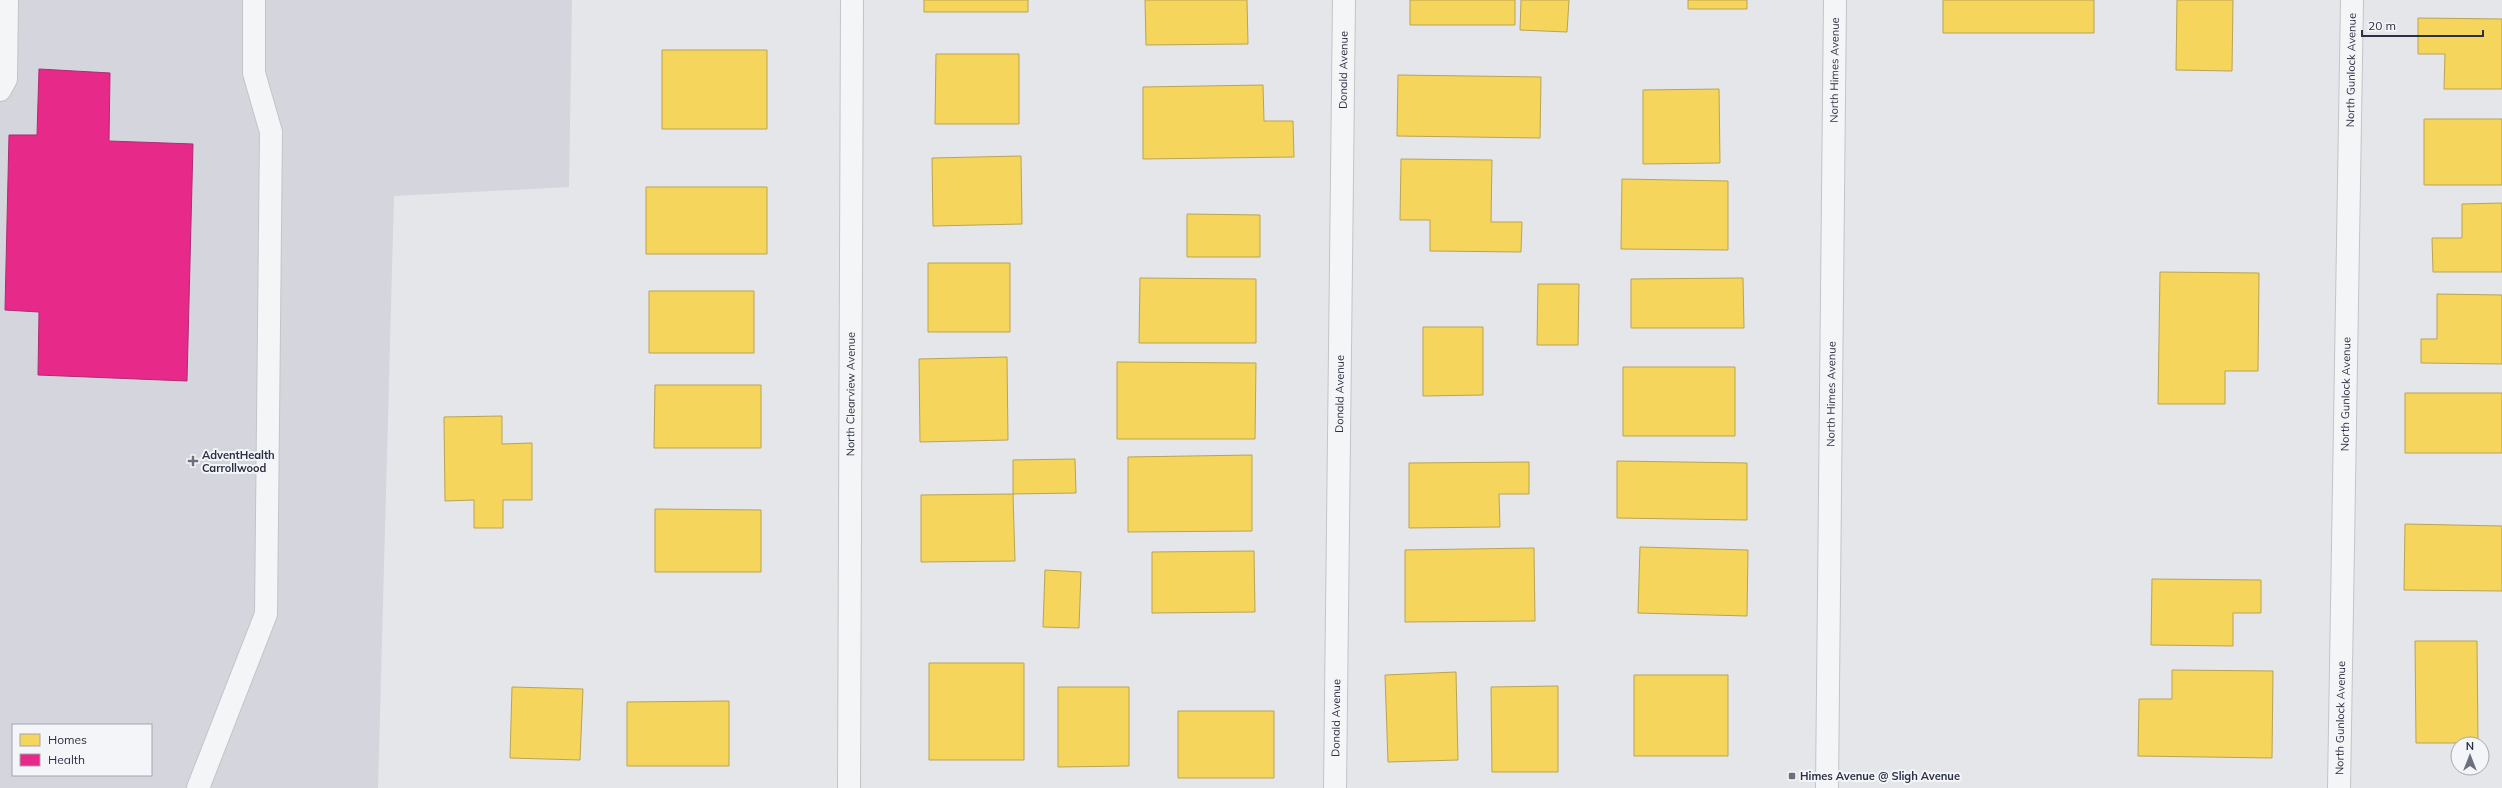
<svg xmlns="http://www.w3.org/2000/svg" width="2502" height="788" viewBox="0 0 2502 788" font-family="Mulish,sans-serif">
<rect width="100%" height="100%" fill="#e5e6ea"/>
<path fill="#d4d5dd" fill-rule="evenodd" d="M0,0h572l-3,187 -175,9 -16,592h-378zM13,725h138v50h-138z"/>
<path fill="#f6d55c" stroke="#b9a455" d="M924,0h104v12h-104z
M1145,0h102l1,44 -102,1z
M1410,0h105v25h-105z
M1521,0h48l-2,32 -47,-2z
M1688,0h59v9h-59z
M1943,0h151v33h-151z
M2177,0h56l-1,71 -56,-1z
M2418,18l84,1v70h-58l1,-35h-27z
M662,50h105v79h-105z
M936,54h83v70h-84z
M1398,75l143,2 -1,61 -143,-2z
M1263,85l1,36h29l1,36 -151,2v-72z
M1719,89l1,74 -77,1v-74z
M2424,119h78v66h-78z
M1021,156l1,68 -89,2 -1,-68z
M1401,159l91,1 -1,62h31l-1,30 -91,-1v-31h-30z
M1622,179l106,2v69l-107,-1z
M646,187h121v67h-121z
M2502,203v69h-69l-1,-34h30v-34z
M1187,214l73,1v42h-73z
M928,263h82v69h-82z
M2160,272l99,1 -1,98h-33v33h-67z
M1140,278l116,1v64h-117z
M1743,278l1,50h-113v-49z
M1538,284h41l-1,61h-41z
M649,291h105v62h-105z
M2437,294l65,1v69l-81,-1v-24h16z
M1423,327h60v68l-60,1z
M1007,357l1,83 -88,2 -1,-83z
M1117,362l139,1 -1,76h-138z
M1623,367h112v69h-112z
M655,385h106v63h-107z
M2405,393h97v60h-97z
M502,416v28l30,-1v57h-29v28h-29v-28l-29,1 -1,-84z
M1252,455v76l-124,1v-75z
M1075,459l1,34 -63,1v-34z
M1617,461l130,2v57l-130,-2z
M1529,462v32h-30l1,33 -91,1v-65z
M1013,494l2,67 -94,1v-67z
M655,509l106,1v62h-106z
M2405,524l97,2v65l-98,-1z
M1640,547l108,3 -1,66 -109,-3z
M1534,548l1,73 -130,1v-72z
M1254,551l1,61 -103,1v-61z
M1045,570l36,2 -2,56 -36,-1z
M2152,579l109,1v33h-28v33l-82,-1z
M2415,641h62l1,102h-62z
M929,663h95v97h-95z
M2172,670l101,1 -1,87 -134,-2 1,-57h33z
M1456,672l2,88 -70,2 -3,-87z
M1634,675h94v81h-94z
M1558,686v86h-66l-1,-85z
M512,687l71,2 -3,71 -70,-2z
M1058,687h71v79l-71,1z
M729,701v65h-102v-64z
M1178,711h96v67h-96z"/>
<path fill="#e7298a" stroke="#af2b75" d="M39,69l71,4 -1,68 84,3 -6,237 -149,-6 1,-63 -34,-2 4,-175h28z"/>
<g fill="none" stroke-linecap="round" stroke-linejoin="round">
<g stroke="#c3c4c8" stroke-width="24">
<g id="minor">
<path d="M0,90l6,-11 1,-79"/>
<path d="M198,788l68,-174 5,-482 -17,-59v-73"/>
<path id="s1" d="M849,788l3,-788"/>
<path id="s2" d="M1335,788l9,-788"/>
<path id="s3" d="M1827,788l8,-788"/>
<path id="s4" d="M2339,788l13,-788"/>
</g>
</g>
<use href="#minor" stroke="#f4f5f7" stroke-width="22"/>
</g>
<g fill="#6c707e" stroke="#f3f5f8" stroke-width="1.5">
<path d="M191 455h4v4h4v4h-4v4h-4v-4h-4v-4h4z"/>
<rect x="1788" y="772" width="8" height="8" rx="2"/>
</g>
<g text-anchor="middle" dominant-baseline="central" stroke-width="4" stroke-linejoin="round" paint-order="stroke">
<g font-size="11" fill="#2b3044" stroke="#f3f5f8">
<text stroke="none"><textPath href="#s2" startOffset="718">Donald Avenue</textPath></text>
<text stroke="none"><textPath href="#s3" startOffset="718">North Himes Avenue</textPath></text>
<text stroke="none"><textPath href="#s4" startOffset="718">North Gunlock Avenue</textPath></text>
<text stroke="none"><textPath href="#s1" startOffset="394">North Clearview Avenue</textPath></text>
<text stroke="none"><textPath href="#s2" startOffset="394">Donald Avenue</textPath></text>
<text stroke="none"><textPath href="#s3" startOffset="394">North Himes Avenue</textPath></text>
<text stroke="none"><textPath href="#s4" startOffset="394">North Gunlock Avenue</textPath></text>
<text stroke="none"><textPath href="#s2" startOffset="70">Donald Avenue</textPath></text>
<text stroke="none"><textPath href="#s4" startOffset="70">North Gunlock Avenue</textPath></text>
</g>
<g font-size="11" font-weight="bold" fill="#2b3044" stroke="#f3f5f8" text-anchor="start">
<text x="202" y="455">AdventHealth<tspan x="202" dy="13">Carrollwood</tspan></text>
<text x="1800" y="776">Himes Avenue @ Sligh Avenue</text>
</g>
</g>
<rect x="12" y="724" width="140" height="52" fill="#f3f5f8" stroke="#a3a6b0"/>
<rect x="20" y="734" width="20" height="12" fill="#f6d55c" stroke="#a3a6b0"/>
<text x="48" y="744" font-size="12" fill="#2b3044">Homes</text>
<rect x="20" y="754" width="20" height="12" fill="#e7298a" stroke="#a3a6b0"/>
<text x="48" y="764" font-size="12" fill="#2b3044">Health</text>
<g transform="translate(2470 756)"><circle r="19" fill="#f3f5f8" stroke="#a3a6b0"/>
<path d="M0-3L7 15L0 10L-7 15Z" fill="#6c707e"/>
<text y="-6" font-size="11" font-weight="bold" text-anchor="middle" fill="#2b3044">N</text>
</g>
<path d="M2362 30v6h121v-6" fill="none" stroke="#2b3044" stroke-width="2"/>
<text x="2368" y="30" font-size="12" fill="#2b3044" stroke="#f3f5f8" stroke-width="3" paint-order="stroke">20 m</text>
</svg>
